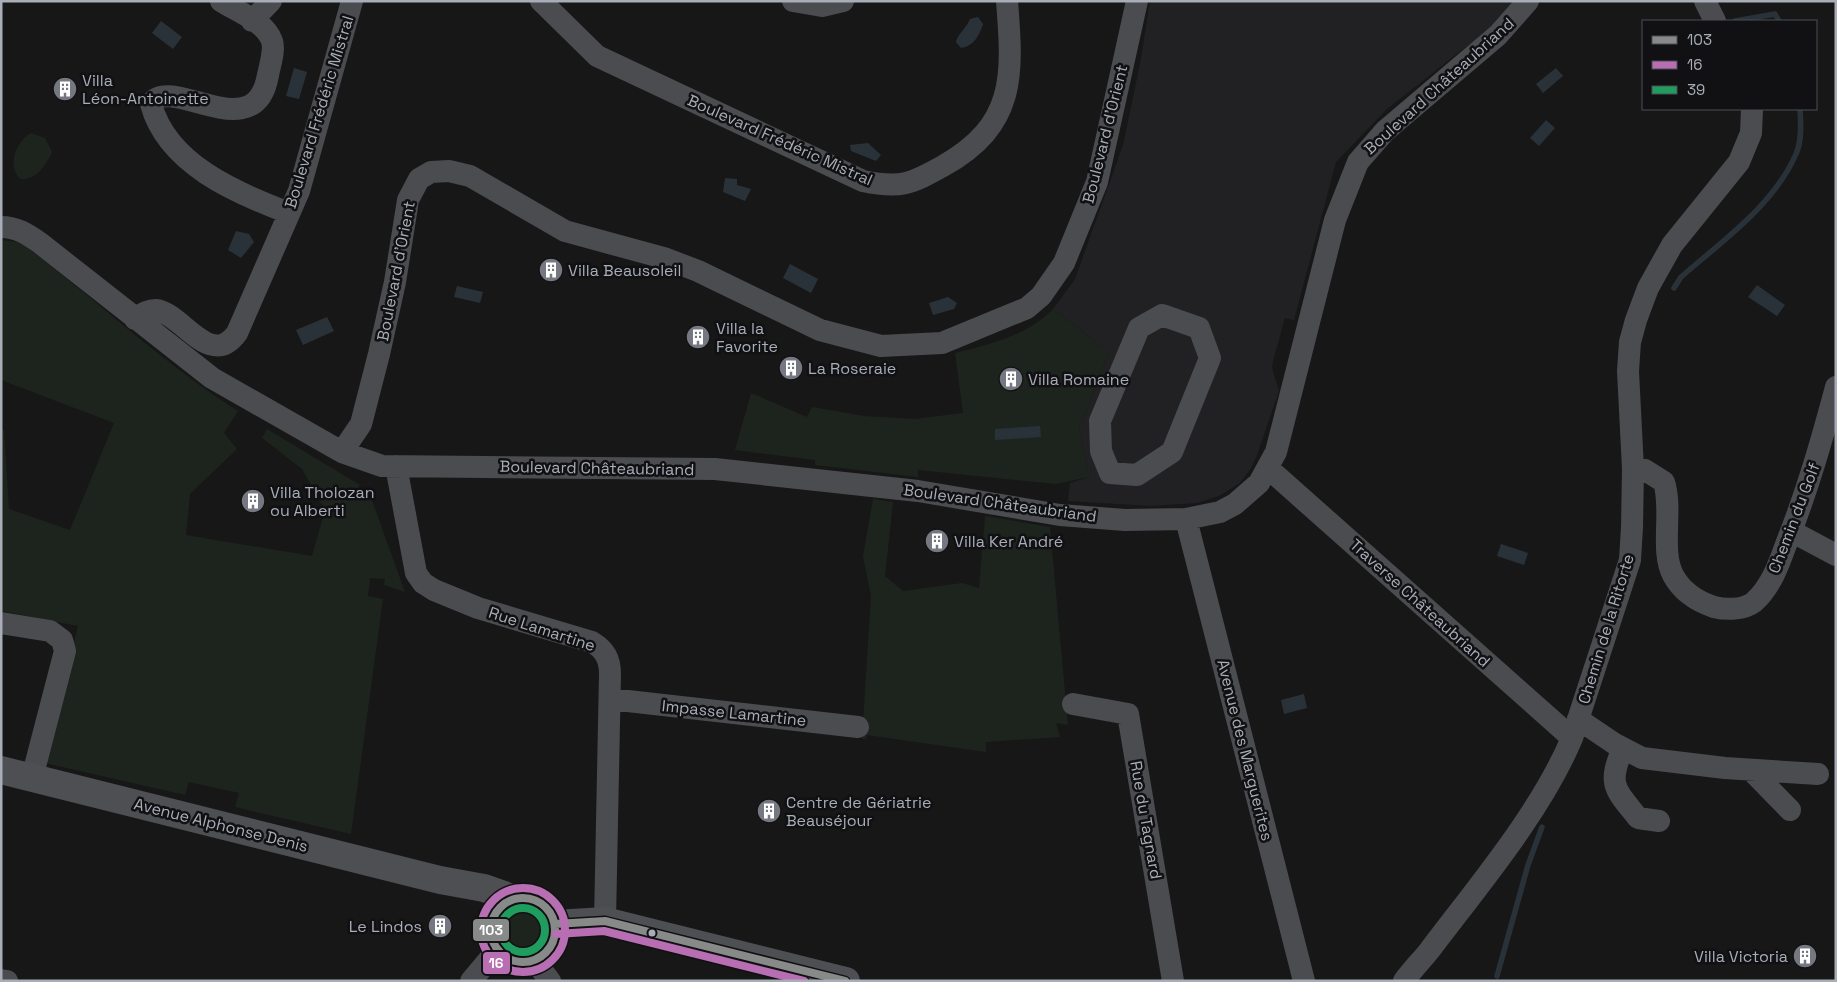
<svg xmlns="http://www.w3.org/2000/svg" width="1837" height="982" viewBox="0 0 1837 982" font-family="'Space Grotesk',sans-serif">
<rect width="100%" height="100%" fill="#171717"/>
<path fill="#212123" d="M1150,1h368l-35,36 -16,9 -80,63 -51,53 -42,158 -9,-2 -12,43 -1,7 7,23 -22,64 -6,13 -11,15 -21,13 -22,7 -47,3 -82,-5 2,-18 19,-6 -10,-48 30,-77 -56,-43 22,-30 48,-134 17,-81z"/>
<path fill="#1d241e" d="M31,133l14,5 7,14c-6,13 -15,28 -31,27 -15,-11 -5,-38 10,-46z
M1,240l16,2 8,4c72,54 137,117 213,165l-14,22 13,16 -47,45 -4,41 126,21 13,-46 -23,-41 -40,-31 5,-9 93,56 -7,8 8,7 8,-8 36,100 -21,-7 1,-6 -15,-1 -2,18 15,3 -32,235 -116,-27 4,-14 -50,-11 -4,13 -140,-32 33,-137 -77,-15v-183l3,3 5,78 61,21 44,-107 -113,-43z
M1053,309l56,43 -30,77 10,48 -33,7 -138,-14v7l-103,-12v-5l-80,-10 16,-57 56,24 5,-10 52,9 51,3 48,-6 -8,-60c35,-9 72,-17 98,-44z
M873,499l20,3 -8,74 18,15 59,-8 17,5 6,-72 65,11 18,198 -12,-2 4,14 -74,5v10l-119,-17 -1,4h-4l9,-143 -8,-40z
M503 930a20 20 0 1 1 40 0a20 20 0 1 1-40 0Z"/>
<path fill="#2a3239" d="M978,17l5,7c-4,12 -9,22 -22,24l-5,-6c1,-7 11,-15 14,-23z
M161,21l21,16 -9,12 -21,-16z
M294,68l13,4 -8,27 -13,-3z
M1556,68l7,8 -20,17 -7,-9z
M1546,120l9,8 -16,18 -9,-8z
M868,143l13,12 -5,6 -25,-10 -1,-6z
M725,178l12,1v6l14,4 -6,12 -22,-9z
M236,231l13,3 5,8 -13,16 -13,-8z
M790,264l28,15 -7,14 -28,-15z
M1757,285l28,20 -8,11 -29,-19z
M457,286l26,6 -3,11 -26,-6z
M948,297l9,6 -3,6 -21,6 -4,-12z
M327,317l7,14 -31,14 -7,-15z
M1040,426l1,11 -46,3v-11z
M1501,544l27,9 -4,12 -27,-9z
M1304,694l3,14 -23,6 -3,-14z"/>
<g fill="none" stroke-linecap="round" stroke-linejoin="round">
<path stroke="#2a3239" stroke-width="5.5" d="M1735,21l40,-7 4,7
M1674,288l7,-11c41,-36 93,-72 115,-123 6,-13 5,-31 4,-45
M1497,976l31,-111 14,-38"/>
<path stroke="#4b4c50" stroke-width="22" d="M221,1c15,10 45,21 51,40 3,9 -2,24 -4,34 -13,75 -98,-2 -117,29 16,60 85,89 138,109
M541,1l56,55 266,125c37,8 48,3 80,-15 73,-41 70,-90 64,-165
M793,1l29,5 21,-5
M1705,1l10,20
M252,21l19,-20
M1,227c16,0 26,7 39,16l172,135 130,74 40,14 333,3 203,22 142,24 65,5 61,-1 34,-7 15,-8 24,-21 17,-31 59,-232 23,-58 27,-31 113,-96 30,-34
M1162,315l37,13 11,30 -38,94 -35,23 -27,-2 -9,-22 -1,-30 39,-93z
M135,319c6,-5 13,-9 21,-9 26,3 54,60 81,23l62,-142 53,-190
M342,452l19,-28 18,-70 16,-72 13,-82 11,-21 12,-7 18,-1 21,5 95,55 99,27 34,13 122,59 61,16 61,-3 85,-35 14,-12 23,-33 33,-81 40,-181
M396,466l20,107 7,10 11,7 44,18 114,34c13,8 18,17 18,32l-5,247
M1269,469l303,269
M1633,469l12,1 19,12c9,28 -4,68 9,93 9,17 23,26 41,32 12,3 30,3 40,-5 18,-16 26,-41 34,-63 20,-50 34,-100 48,-152
M1186,519l118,462
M1791,531l45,24
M1,623l49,8 12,9 3,11 -33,127
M610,699l248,28
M1073,704l55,10 45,267
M1578,719l37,25 27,14 83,10 93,6
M1623,748c-16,37 -8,41 15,70l21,3
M1751,770l39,40
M535,961l15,20
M1,980l6,1
M471,981l26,-31
M1404,981c8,-11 17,-20 25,-30 49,-65 112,-139 143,-213l58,-178 2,-33 1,-58 -5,-98 2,-29 6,-22 12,-32 24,-43 67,-83 12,-29 1,-24"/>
<path stroke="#4d4f52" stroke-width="28" d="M1,770l439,110 44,8 31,11
M491 930a32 32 0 1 1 64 0a32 32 0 1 1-64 0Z
M555,924l50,-3 241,60"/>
<g stroke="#111113" stroke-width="11">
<path id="bus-1" d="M491 930a32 32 0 1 1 64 0a32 32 0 1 1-64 0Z
M555,924l50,-3 240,60"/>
</g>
<g stroke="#111113" stroke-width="11">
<path id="bus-2" d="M481 930a42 42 0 1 1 84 0a42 42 0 1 1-84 0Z
M556,934l48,-3 200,50"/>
</g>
<g stroke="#111113" stroke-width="11">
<path id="bus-3" d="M501 930a22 22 0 1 1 44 0a22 22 0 1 1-44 0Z"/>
</g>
<use href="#bus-1" stroke="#878a89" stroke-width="8"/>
<use href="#bus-2" stroke="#b86eb2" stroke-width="8"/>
<use href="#bus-3" stroke="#209c5e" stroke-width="8"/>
</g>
<defs>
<g id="building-disc" transform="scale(1.25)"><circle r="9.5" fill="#757880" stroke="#111113"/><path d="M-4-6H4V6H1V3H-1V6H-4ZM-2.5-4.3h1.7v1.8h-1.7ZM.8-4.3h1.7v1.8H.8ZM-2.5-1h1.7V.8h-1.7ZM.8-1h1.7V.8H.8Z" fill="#fff"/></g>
</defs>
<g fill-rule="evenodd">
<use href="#building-disc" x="65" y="89"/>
<use href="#building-disc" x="551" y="270"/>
<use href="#building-disc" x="698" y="337"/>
<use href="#building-disc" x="791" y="368"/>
<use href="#building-disc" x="1011" y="379"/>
<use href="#building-disc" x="253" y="501"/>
<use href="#building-disc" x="937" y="541"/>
<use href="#building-disc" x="769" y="811"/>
<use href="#building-disc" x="440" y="926"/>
<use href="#building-disc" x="1805" y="956"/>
</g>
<circle fill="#a8adb8" stroke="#111113" stroke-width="2" cx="652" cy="933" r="4.5"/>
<g text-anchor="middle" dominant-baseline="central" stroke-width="5" stroke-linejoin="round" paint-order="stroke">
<g font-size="16" fill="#a8adb8" stroke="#111113" text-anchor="start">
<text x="82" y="80">Villa<tspan x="82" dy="18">Léon-Antoinette</tspan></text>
<text x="568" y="270">Villa Beausoleil</text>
<text x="716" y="328">Villa la<tspan x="716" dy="18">Favorite</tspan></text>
<text x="808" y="368">La Roseraie</text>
<text x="1028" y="379">Villa Romaine</text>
<text x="270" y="492">Villa Tholozan<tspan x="270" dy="18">ou Alberti</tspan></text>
<text x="954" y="541">Villa Ker André</text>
<text x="786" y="802">Centre de Gériatrie<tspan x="786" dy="18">Beauséjour</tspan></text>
<text x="422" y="926" text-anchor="end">Le Lindos</text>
<text x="1788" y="956" text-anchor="end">Villa Victoria</text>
</g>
<g font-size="16" fill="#a8adb8" stroke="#111113">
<text transform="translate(1439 86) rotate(-42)">Boulevard Châteaubriand</text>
<text transform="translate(319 112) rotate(-73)">Boulevard Frédéric Mistral</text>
<text transform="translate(1105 134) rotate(-76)">Boulevard d'Orient</text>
<text transform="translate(780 140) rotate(24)">Boulevard Frédéric Mistral</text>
<text transform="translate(396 271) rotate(-79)">Boulevard d'Orient</text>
<text transform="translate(597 468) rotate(1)">Boulevard Châteaubriand</text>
<text transform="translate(1000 503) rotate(8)">Boulevard Châteaubriand</text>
<text transform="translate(1794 518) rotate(-69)">Chemin du Golf</text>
<text transform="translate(1420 603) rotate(42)">Traverse Châteaubriand</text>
<text transform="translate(542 629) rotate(18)">Rue Lamartine</text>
<text transform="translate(1606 629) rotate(-73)">Chemin de la Ritorte</text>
<text transform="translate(734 713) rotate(6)">Impasse Lamartine</text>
<text transform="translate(1245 750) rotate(76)">Avenue des Marguerites</text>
<text transform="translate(1146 820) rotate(80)">Rue du Tagnard</text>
<text transform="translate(221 825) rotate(14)">Avenue Alphonse Denis</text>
</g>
</g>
<g stroke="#111113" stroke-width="2">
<rect x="472" y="918" width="38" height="24" rx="5" fill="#878a89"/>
<rect x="482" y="951" width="29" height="24" rx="5" fill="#b86eb2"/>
</g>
<g font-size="14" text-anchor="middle" font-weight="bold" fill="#fff">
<text x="491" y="935">103</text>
<text x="496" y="968">16</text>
</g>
<rect width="1837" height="982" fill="none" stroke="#a8adb8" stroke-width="5"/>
<rect x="1642" y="20" width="175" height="90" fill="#111113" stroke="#4d4f55"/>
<rect x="1652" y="36" width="25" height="8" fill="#878a89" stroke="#4d4f55"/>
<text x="1687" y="45" font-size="15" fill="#a8adb8">103</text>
<rect x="1652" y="61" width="25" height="8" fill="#b86eb2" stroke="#4d4f55"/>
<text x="1687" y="70" font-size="15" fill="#a8adb8">16</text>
<rect x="1652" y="86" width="25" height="8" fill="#209c5e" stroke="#4d4f55"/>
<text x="1687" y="95" font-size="15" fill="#a8adb8">39</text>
</svg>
